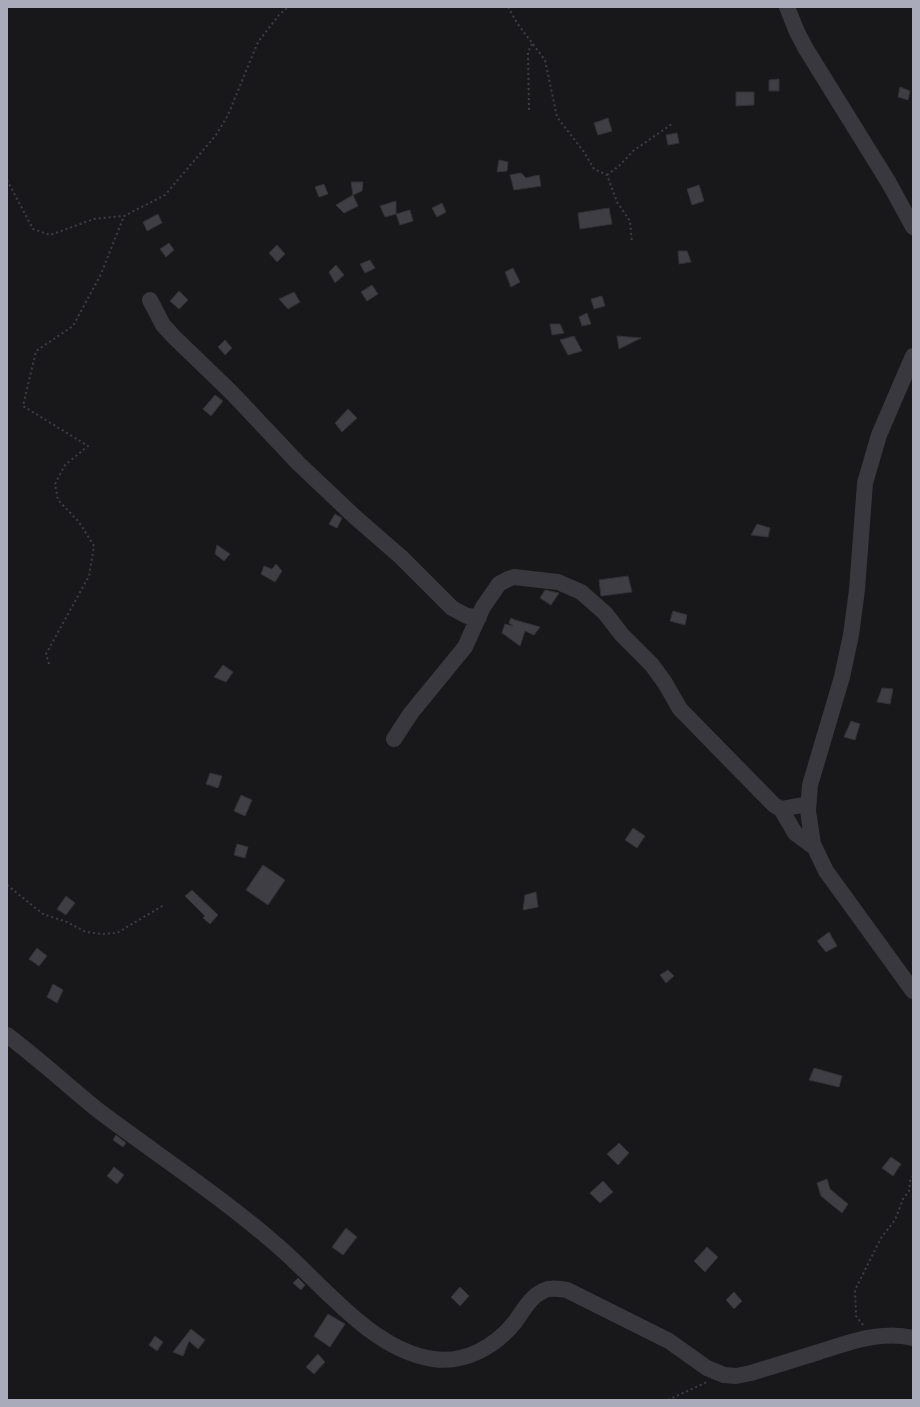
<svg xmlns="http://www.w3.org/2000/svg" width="920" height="1407" viewBox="0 0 920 1407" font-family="'Varela Round',sans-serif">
<rect width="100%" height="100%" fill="#18171a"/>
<path fill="#3f3e44" stroke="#333136" d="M779,79v12h-10v-11z
M900,87l10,4 -2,9 -10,-3z
M736,92h18v13l-18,1z
M608,118l4,13 -14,4 -4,-12z
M677,133l2,10 -11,2 -2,-10z
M499,160l9,2 -1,9 -10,1z
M521,173l5,5 13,-3 2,11 -27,4 -4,-15z
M351,182h12l-1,9 -9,4z
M324,184l4,10 -9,3 -4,-10z
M699,185l5,16 -12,4 -5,-16z
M353,195l5,11 -14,7 -8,-8z
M396,201v13l-11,3 -5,-11z
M442,203l4,9 -9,5 -5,-9z
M609,208l3,16 -32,5 -2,-16z
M410,210l3,11 -13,4 -4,-11z
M158,214l4,9 -15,8 -4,-9z
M169,243l5,7 -8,7 -6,-8z
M277,245l8,9 -8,8 -8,-9z
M678,251h9l4,11 -12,2z
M370,260l5,8 -10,5 -5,-9z
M336,265l8,10 -9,8 -6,-11z
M513,268l7,14 -9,5 -6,-15z
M372,285l6,9 -11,7 -6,-9z
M179,291l9,9 -9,9 -9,-8z
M294,292l6,10 -12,7 -9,-10z
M602,296l3,10 -11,3 -3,-10z
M587,313l4,11 -9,2 -3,-9z
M550,324h10l4,9 -12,2z
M574,336l8,15 -14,4 -8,-15z
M617,336l24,2 -22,11z
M225,340l7,8 -7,7 -7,-8z
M215,395l8,6 -12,15 -8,-7z
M348,409l9,9 -15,14 -7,-9z
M335,514l7,4 -5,10 -8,-4z
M757,524l13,4 -2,9 -17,-2z
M217,545l13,9 -6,7 -9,-7z
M276,564l6,7 -7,11 -14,-8 3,-8 8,3z
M628,576l4,16 -31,4 -2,-16z
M545,590l14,3 -8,12 -11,-7z
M673,611l14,4 -2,10 -15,-4z
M511,618l4,2 25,7 -6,8 -9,-4 -5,15 -18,-13 3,-9 8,2 -4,-3z
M223,665l10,7 -7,10 -12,-5z
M882,688l11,1 -3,15 -13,-2z
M851,721l9,3 -5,16 -11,-3z
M210,773l12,3 -4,12 -12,-4z
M241,795l11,5 -7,16 -11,-5z
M633,828l12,8 -8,12 -12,-8z
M237,844l11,3 -3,11 -11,-3z
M263,865l22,15 -17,25 -22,-15z
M192,890l26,25 -8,9 -7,-6 2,-2 -20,-20z
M536,892l2,15 -15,3 2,-15z
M66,896l9,7 -9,12 -9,-6z
M829,932l8,14 -11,6 -9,-11z
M37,948l10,8 -8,10 -10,-7z
M668,970l6,6 -8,7 -6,-8z
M53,984l10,6 -6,13 -10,-6z
M814,1068l28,8 -3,11 -30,-7z
M116,1135l10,8 -3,4 -10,-7z
M619,1143l10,10 -11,12 -11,-11z
M891,1157l10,7 -8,12 -11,-8z
M114,1167l10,8 -7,9 -10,-8z
M827,1179l3,10 18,15 -6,9 -21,-17 -4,-13z
M603,1181l10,11 -13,11 -10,-10z
M346,1228l11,9 -14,18 -11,-8z
M707,1247l11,10 -13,15 -11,-11z
M298,1278l7,7 -4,5 -8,-7z
M460,1287l9,9 -9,10 -9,-9z
M734,1292l8,9 -8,8 -8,-9z
M328,1314l17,10 -15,23 -16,-11z
M191,1329l14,11 -7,9 -9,-8 -6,15 -10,-4z
M155,1336l8,6 -6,9 -8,-6z
M318,1354l7,8 -11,12 -8,-7z"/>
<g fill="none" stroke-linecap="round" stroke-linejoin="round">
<path stroke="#3e3e46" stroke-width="2" stroke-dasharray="2 3" stroke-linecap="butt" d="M508,7l9,16 28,37 12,57 27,35 10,17 13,6 10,27 13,19 2,22
M529,110l-1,-58 4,-8
M607,175l13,-10 13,-14 39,-27
M7,180l26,49 17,6 44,-16 30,-3 41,-21 51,-60 12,-20 30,-73 21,-27 9,-8
M49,664l-3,-10 43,-78 5,-30 -15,-24 -21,-22 -3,-16 10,-19 23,-19 -65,-40 13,-55 37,-25 28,-52 23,-58
M7,885l36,29 24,8 19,10 16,2 15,-1 47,-28
M863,1325l-7,-9 -1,-26 26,-52 14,-18 8,-21 6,-8 1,-10 3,-5
M668,1400l39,-18"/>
<path stroke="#39383f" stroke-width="16" d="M787,7l10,25 9,17 83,134 24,44
M150,300l13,25 11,12 57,55 68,72 56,53 46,40 51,51 15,8 12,1
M913,356l-34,79 -14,48 -8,107 -6,45 -9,42 -32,108 -2,26 5,33 13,27 87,120
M394,739l17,-26 54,-66 18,-40 16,-23 9,-5 6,-2 44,5 23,10 24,21 17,22 30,30 13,18 15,26 94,96 7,4 27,-5
M781,809l14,24 19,14
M7,1035c32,24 61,51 92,76 60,45 123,86 180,136 44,38 93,103 154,112 32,5 63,-13 82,-37 8,-11 15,-25 28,-31 8,-4 16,-2 24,-1l102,51 38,27 17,7 12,1 15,-3c23,-7 46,-14 68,-21 30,-10 63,-22 94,-14"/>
</g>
<rect width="920" height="1407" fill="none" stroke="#a9aaba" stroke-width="16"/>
</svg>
